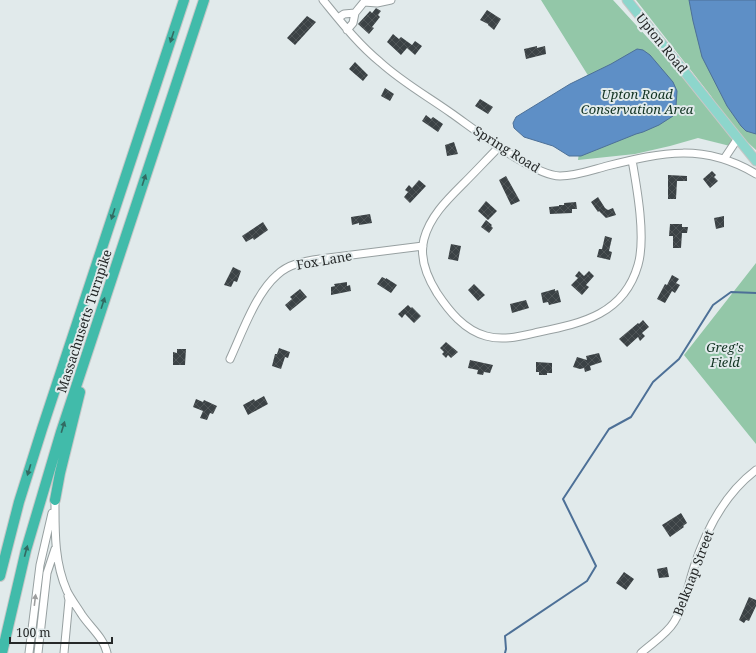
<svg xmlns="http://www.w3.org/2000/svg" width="756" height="653" viewBox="0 0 756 653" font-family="'Noto Serif',serif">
<defs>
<pattern id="building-cross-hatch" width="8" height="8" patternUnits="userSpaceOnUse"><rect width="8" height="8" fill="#3b4245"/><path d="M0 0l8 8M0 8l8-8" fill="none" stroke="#4f5557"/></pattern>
</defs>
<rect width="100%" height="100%" fill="#e1eaeb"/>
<path fill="#93c7a8" d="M541,0h72l125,136 -8,10 -32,-8 -28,8 -35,8 -57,6 11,-83z
M636,0h120v150l-27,-25 -18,-29z
M756,263v181l-72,-89z"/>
<path fill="#5e8fc6" stroke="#4d7097" d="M689,0h67v134l-10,-3 -5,-5 -14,-20 -25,-49 -9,-36z
M637,49l6,1 7,5 23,27 4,9 -1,15 -3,10 -14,9 -16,7 -7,2 -55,22h-12l-16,-10 -29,-9 -10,-9 -1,-5 3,-6 54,-33 41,-20z"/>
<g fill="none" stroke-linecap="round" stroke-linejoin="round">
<path stroke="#4d7097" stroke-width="2" d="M505,653l1,-4 -1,-13 82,-55 9,-15 -33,-67 46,-70 22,-12 22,-35 26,-23 34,-54 18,-13 25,1"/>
</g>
<path fill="url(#building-cross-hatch)" d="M376,8l5,3 -3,4 2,2 -8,10 2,1 -5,6 -11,-10 12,-13 2,2z
M487,10l14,9 -7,11 -6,-5v-1l-8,-4z
M307,16l9,6 -21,23 -8,-7z
M393,34l6,5 2,-2 11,8 3,-4 7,5 -7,9 -8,-7 -6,7 -14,-13z
M537,46v2l8,-2 1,8 -20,5 -2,-10z
M355,62l13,13 -5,6 -14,-12z
M385,88l9,6 -4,7 -9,-5z
M480,99l13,8 -5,7 -13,-8z
M426,115l5,4 2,-2 10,7 -5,8 -16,-11z
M454,142l4,12 -11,2 -2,-11z
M712,171l4,4 -2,2 4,4 -8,7 -7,-9z
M668,175l19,1v5h-10l-1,18h-8z
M506,176l14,25 -9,4 -12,-25z
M419,180l7,6 -16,17 -6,-6 4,-5 -3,-2 4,-5 3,3z
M598,197l7,11 3,2 5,-2 3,7 -10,3 -7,-7 -1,1 -7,-10z
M486,201l11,10 -9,9 -10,-9z
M576,202l1,7h-5v4l-22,1 -1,-7 10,-1v-1h5v-2z
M370,214l2,9 -13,2v-2l-7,2 -1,-8z
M724,216v11l-8,2 -2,-11z
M486,220l6,5 -1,1 2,2 -4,5 -8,-6z
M263,222l5,8 -14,10 -1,-2 -7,4 -4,-6z
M670,224h12v3h6l-1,6h-5l-1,15h-8v-12h-4z
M605,236l7,2 -3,13 3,1 -2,8 -13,-3 2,-8h3z
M451,244l10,2 -3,15 -10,-2z
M233,267l8,4 -4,11 -3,-1 -3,6 -7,-2z
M579,271l5,5 5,-5 5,5 -8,9 3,2 -7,8 -11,-10 7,-7 -3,-2z
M672,275l7,4 -3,4 4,2 -5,8 -3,-2 -7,12 -8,-4 8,-15 2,1z
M382,277l4,2v-1l11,7 -6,8 -14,-9z
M347,282v4l3,-1 1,6 -20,4v-8l4,-1 -1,-2z
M474,284l11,11 -7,6 -10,-11z
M300,289l7,8 -17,14 -5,-6 7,-6 -2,-2z
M555,289v2l3,-1 3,12 -12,3 -1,-3 -5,1 -2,-10z
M526,300l3,8 -17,5 -2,-9z
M408,305l3,3 1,-1 9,9 -7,7 -9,-9 -3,4 -4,-4z
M643,320l6,7 -7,6 3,3 -5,5 -2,-4 -11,10 -8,-8 19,-16 1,1z
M446,342l12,10 -7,6 -3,-3 -2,3 -4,-4 2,-2 -4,-4z
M279,348l11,4 -2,6 -3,-1 -4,12 -9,-3 3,-12h2z
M177,349h9l-1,16h-12v-13l4,1z
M599,353l3,9 -12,4 1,4 -6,2 -1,-4 -4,1 -7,-2 4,-10 10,3 -1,-4z
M470,360l23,5 -3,8 -6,-1 -1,3 -6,-1 1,-4 -10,-2z
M536,362l16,1v10h-5v2h-8v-3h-3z
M264,396l4,8 -20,11 -5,-10 11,-6 1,2z
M196,399l7,3 1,-2 13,6 -4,8 -3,-1 -3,7 -7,-2 3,-7 -10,-4z
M681,513l6,10 -4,3 1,1 -14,10 -8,-12z
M667,567l2,10 -10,1 -2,-9z
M624,572l10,7 -8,11 -10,-7z
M749,597l7,3v6l-7,15 -3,-1 -2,3 -5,-3z"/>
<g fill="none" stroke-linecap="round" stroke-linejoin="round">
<g stroke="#97a0a1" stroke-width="9">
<path id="minor" d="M323,0c18,22 35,44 57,62 22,20 47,34 71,51 23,16 83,63 109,63 16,0 32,-6 47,-10 56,-14 97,-23 149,8
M355,13l9,-11 13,1 14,-3
M338,18l6,-4 11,-1 -2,10 -6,7
M500,146c-12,12 -24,25 -36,37 -16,16 -34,33 -40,56 -5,19 3,38 13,54 12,18 27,37 49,43 18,5 35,0 53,-4 44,-9 85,-18 99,-67 8,-27 -1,-77 -6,-105
M724,159l14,-21
M230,359c12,-26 26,-66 47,-84 11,-11 28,-14 43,-16l103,-13
M55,500c0,30 -1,62 12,91 4,8 10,16 15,24 8,12 22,23 25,38
M29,653l11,-88 12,-52
M38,653l9,-80 8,-24
M64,653l5,-53 -1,-4
M641,653c11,-10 26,-19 33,-31 11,-17 14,-37 20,-55 12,-37 30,-73 62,-97"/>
</g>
<g stroke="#c6c7c7" stroke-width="11">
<path id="major" d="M627,0l129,161"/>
</g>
<g stroke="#c6c7c7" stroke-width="12">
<path id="highway" d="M55,500l5,-27 20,-81
M0,576l19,-74 23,-73 142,-429
M2,653l24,-103 35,-118 143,-432"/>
</g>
<use href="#minor" stroke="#fff" stroke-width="7"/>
<use href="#major" stroke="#8dd6cc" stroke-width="9"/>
<use href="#highway" stroke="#41bbaa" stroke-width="10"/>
</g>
<defs><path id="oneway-solid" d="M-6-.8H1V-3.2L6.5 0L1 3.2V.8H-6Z"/></defs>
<g fill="#326a62">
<use href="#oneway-solid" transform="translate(172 37) rotate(108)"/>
<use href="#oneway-solid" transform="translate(144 180) rotate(-72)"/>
<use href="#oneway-solid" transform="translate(113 214) rotate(108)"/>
<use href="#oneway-solid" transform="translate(103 303) rotate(-72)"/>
<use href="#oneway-solid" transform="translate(63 427) rotate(-73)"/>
<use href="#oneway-solid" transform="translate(29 470) rotate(107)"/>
<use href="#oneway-solid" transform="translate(26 551) rotate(-75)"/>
</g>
<use fill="#9d9e9e" href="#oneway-solid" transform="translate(35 600) rotate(-83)"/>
<g text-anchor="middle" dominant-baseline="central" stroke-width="4" stroke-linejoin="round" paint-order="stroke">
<g font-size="13" fill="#252828" stroke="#e1eaeb">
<text transform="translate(662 43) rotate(51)">Upton Road</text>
<text transform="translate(507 149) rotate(32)">Spring Road</text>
<text transform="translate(324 260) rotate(-10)">Fox Lane</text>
<text transform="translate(84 321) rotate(-72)">Massachusetts Turnpike</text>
<text transform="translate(693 573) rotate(-69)">Belknap Street</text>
</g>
<g font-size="13" font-style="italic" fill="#123322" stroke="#e1eaeb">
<text x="637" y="94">Upton Road<tspan x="637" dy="15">Conservation Area</tspan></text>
<text x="725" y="347">Greg's<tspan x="725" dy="15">Field</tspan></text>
</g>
</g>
<path d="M10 637v6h102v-6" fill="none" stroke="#252828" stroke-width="2"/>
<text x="16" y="637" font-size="12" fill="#252828" stroke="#e1eaeb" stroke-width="3" paint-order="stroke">100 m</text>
</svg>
